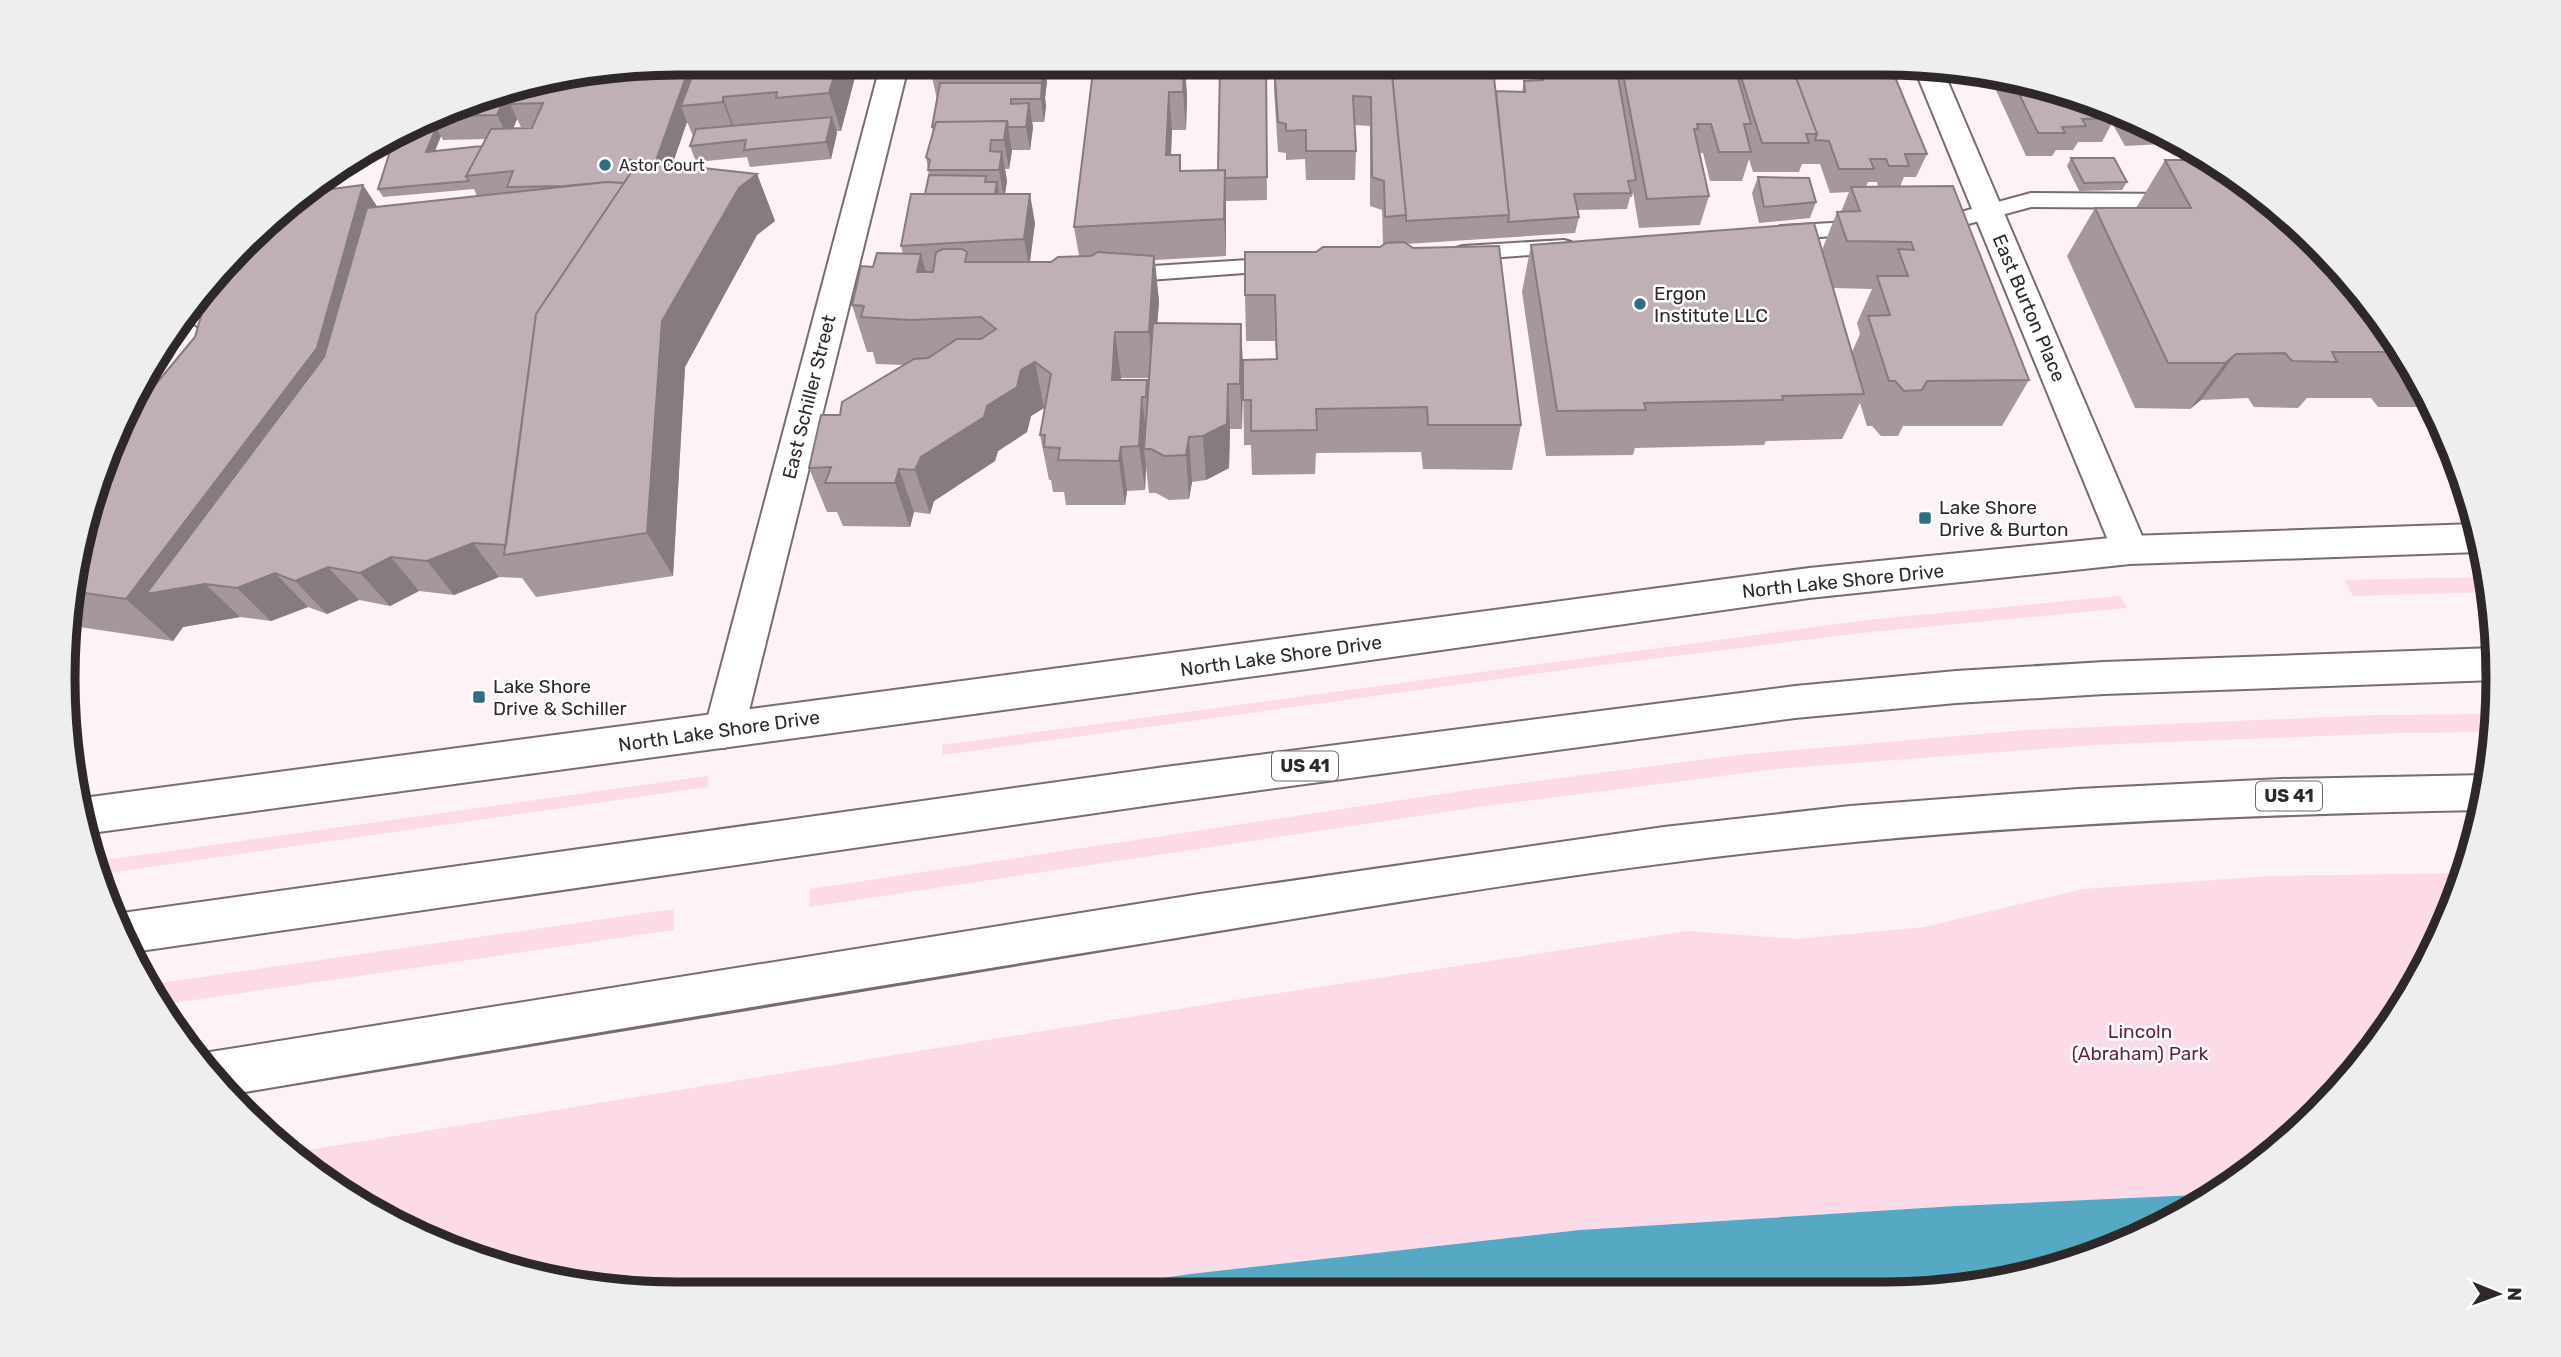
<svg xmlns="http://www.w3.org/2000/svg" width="2561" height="1357" viewBox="0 0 2561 1357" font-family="Rubik,sans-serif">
<rect width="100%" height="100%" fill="#fdf2f6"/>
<path fill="#fcdae7" d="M2488,577l3,15 -138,4 -9,-16z
M2120,596l7,12 -256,24 -278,34 -651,89v-10l925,-125z
M2496,714l-1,18 -98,1 -302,12 -319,24 -297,38 -670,100 1,-18 665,-100 263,-34 289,-25 351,-15z
M708,776v11l-607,87 -3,-13z
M2464,873l-30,78 -89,134 -128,109 -262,12 -375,24 -390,44 -117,17 -434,2 -119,-20 -114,-43 -102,-63 -14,-14 963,-156 434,-66 110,8 127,-12 159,-38 189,-13z
M674,909v21l-508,74 -13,-20z"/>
<path fill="#56a9c3" d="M2217,1194l-99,53 -155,42 -890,2 117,-17 390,-44 375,-24z"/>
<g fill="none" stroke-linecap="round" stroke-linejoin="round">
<g stroke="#7a6b71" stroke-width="4">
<path id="service" d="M2031,193l146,1 7,2 3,5 -3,5 -7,2 -146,-1 -85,23 -22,-2 -3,-5 3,-5 22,-2z
M1865,221l7,2 3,5 -3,5 -91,7 -7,-2 -3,-5 3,-5 7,-2z
M1564,240l7,2 4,5 -4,5 -108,8 -7,-2 -4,-5 4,-5 7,-2z
M1278,258l8,2 3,5 -3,5 -165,12 -8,-2 -3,-5 3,-5 8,-2z
M197,304c18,6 36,29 25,48l-8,2 -8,-2 -5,-23 -16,-12z"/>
</g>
<g stroke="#7a6b71" stroke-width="4">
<path id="minor" d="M881,63h28l-165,668 -6,12 -14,5 -14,-5 -6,-12z
M1922,64l20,4 206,482 -5,10 -13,4 -13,-4 -5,-10 -199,-485z"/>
</g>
<g stroke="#7a6b71" stroke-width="4">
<path id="secondary" d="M2475,524l7,27 -3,1 -349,12 -321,34 -502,71 -1216,164 -8,-35 1726,-230 321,-32z"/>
</g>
<g stroke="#7a6b71" stroke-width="4">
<path id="motorway" d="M2494,648l1,32 -391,14 -148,9 -161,15 -630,85 -1032,149 -21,-35 10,-4 1043,-146 630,-81 161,-15 148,-9z
M2487,775l-5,35c-210,4 -420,12 -628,32 -235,22 -469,62 -702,100 -309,49 -617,101 -925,153l-11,-10 -17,-28 11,-5 990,-158 464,-67 186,-21 228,-17 203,-10z"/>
</g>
<use href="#service" fill="#fff" fill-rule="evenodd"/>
<use href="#minor" fill="#fff" fill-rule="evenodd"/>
<use href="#secondary" fill="#fff" fill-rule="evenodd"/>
<use href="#motorway" fill="#fff" fill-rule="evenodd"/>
</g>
<path fill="#a5979d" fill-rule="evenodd" d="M678,63h173l4,14 -14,54h-5l1,2 -6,26 -81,8 -3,-10 -51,5 -6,-16 3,-10 -6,-14 -15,43 85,9 18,47 -18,14 -72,132 -12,209 -137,21 -14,-19 -23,-1 -45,18 -35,-4 -29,15 -31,-6 -32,14 -19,-7 -37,14 -31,-4 -57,10 -10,14 -100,-15 11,-106 293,-313 100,-11 -3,-7 -91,8 -5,-8 15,-47 87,-46zM517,119l4,8h11v1l-19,1zM441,136l2,4 43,-1 -4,7 -47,5z
M935,63h109l3,18 -2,17 1,8 -2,16h-12l1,5 -3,23h-18l-3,19h-4l2,12 -2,13 30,29 -5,39h21l28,-6 -5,-29 111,-163 2,31 -1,35h-14l-1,25 10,16 37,-1 28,-105h20l1,135 -41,1v55l-71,4 4,42 -2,21 84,1 2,45 33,-10 -1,-18h-29l-1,-46 71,-43 64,-5 3,-2 -1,-35 -12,-4v-80l-16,-1 2,26 -1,29h-49l-1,-21 -19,1v-7l-8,-1 -4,-63v-25l212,4 10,23 26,1 2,-11 16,-1 2,-10 75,1 1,-7h258l51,90 -11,23h-12l-4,10 129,193 -27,46h-99l-5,10h-17l-9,-10h-5l-7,-23 -18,36 -76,2 -2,4 -129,3 -2,7 -87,1 -24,-164 9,-47 291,5 15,-38h4l8,-20 -19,1 -10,-29h-18l-3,8h-46l-4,-13 -7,22h-32l-7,-28h-3l9,43 -9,29 -61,3 -6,-36 -1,5h-2l-3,12 -50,1 2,7 -4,16 -169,11 115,181 -9,45 -89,-1 -2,-17 -105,1 -1,21 -63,1 -1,-30h-7l-1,-74 -1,58h-12l-1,39 -23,12 -14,2 -3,17 -20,1 -13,-7h-7l-3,-26 -1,23 -18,1 -2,14h-59l-2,-13h-11l-2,-12h-2l-9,-45 5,-26 -1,-1 -13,8 -4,16 -29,19 -3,10 -61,40 -4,13 -16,-2 -4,15 -67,-1 -6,-14h-10l-18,-44 31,-53 64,-50 -28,-1 -3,-12h-6l-15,-47 21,-38 30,-13 -2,-8 24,-52 4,-18 -3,-19 7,-24 -1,-6 5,-28 -5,-21zM1868,182h9l1,5h-12zM1833,288l39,1 -15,34 3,11 -8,18zM1121,378h28l-1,12 -1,-10h-26z
M1998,77l44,7 113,43 27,16 -57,3 -13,-23 -10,19h-24l-5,8h-17l-4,6h-26l-32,-70z
M2071,158l56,24 -5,8 -43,1 -12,-25z
M2165,160l181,113 70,98 14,32 -4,4h-48l-7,-9h-64l-9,10 -44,-1 -6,-9 -47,2 -11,9 -55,-1 -68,-152 28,-48h41z
M359,161l-4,12 -24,3z
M1758,177l58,25 -6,16 -51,5 -7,-30z"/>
<path fill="#867b7f" d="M691,63h10l-20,43 6,16 -28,82 -11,-23z
M838,63h13l4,14 -14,54 -12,-38z
M1041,63h3l3,18 -2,17 1,8 -2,16 -3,-23 1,-14 -2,-14z
M1184,64l3,31 -1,35 -3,-38z
M1169,92l3,38 -3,63 -3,-38z
M506,95l11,24 -8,20 -12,-24z
M723,97l14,38v5l-14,-38z
M1029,103l4,24 -3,23 -4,-23z
M832,117l5,16 -6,26 -5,-17z
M1007,121l5,30 -3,18 -5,-29z
M436,128l5,8 -10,24 -5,-8z
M1002,152l5,29 -3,18 -5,-29z
M359,161l-4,12 -5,-7z
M1225,170l1,38v48l-2,-37z
M757,174l18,47 -18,14 -72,132 -12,209 -26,-43 15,-212 77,-133z
M997,182l4,23 -7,-5z
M363,185l31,47 -189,352 35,33 -57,10 -10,14 -47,-42z
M1030,194l5,29 -6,44 -5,-28z
M921,254l12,46 -16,-28z
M1154,256l5,46 -6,76 -4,-46z
M1241,324l2,46 -1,59 -2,-45z
M1115,332l6,46 -3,47 -6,-45z
M2236,354l-35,46 -11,9 35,-46z
M1035,362l9,46 -13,8 -4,16 -29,19 -3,10 -61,40 -4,13 -15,-44 6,-13 66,-51 34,-36z
M1228,384l2,45 -1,39 -23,12 -3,-44z
M1142,397l5,45 -3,7 2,18 -1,23 -6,-44z
M1189,437l3,45 -3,17 -3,-44z
M1121,447l6,44 -2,14 -6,-44z
M899,469l15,43 -4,15 -15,-44z
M473,543l26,34 -45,18 -27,-34z
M391,557l28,34 -29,15 -30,-33z
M328,567l31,33 -32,14 -32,-33z
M275,573l33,34 -37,14 -34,-33z"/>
<path fill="#c0b0b6" stroke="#867b7f" stroke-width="2" d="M678,63h13l-36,100 -25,-3v14l-6,9 -17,-1 -43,4 -57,1 6,-16 -47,5 25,-47 41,-1 11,-25 -34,1 4,-9h-7l-9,20 -55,1 38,-20z
M697,63h141l-9,30 -53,5 1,-6 -54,5v5l-42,4z
M935,63h106l-1,8h-4l-1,6 -103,1z
M1094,63l90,1 -1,28h-14l-3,63h14v16l45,-1 -1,49 -150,8z
M1221,64l45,1 1,112 -42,1v-8h-7l2,-104z
M1274,64h117l15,151 -21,2 -1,-36 -12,-4 -1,-80 -18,-1 3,55h-50v-21l-20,1v-7l-8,-2z
M1461,64h24l1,4h7l16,147 -103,6v-6l-15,-150h65z
M1621,64h113l17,60h-7l7,28h-32l-8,-28h-14l1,5h-4l15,67 -62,3z
M1737,64h54l26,70h-11l3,9h-47z
M1791,64l99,1 37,89h-22l4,12h-20l-3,-7h-16l4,10h-35l-10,-28 -14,-1 2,-6z
M1542,70l75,1 19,109 -8,1 3,12 -57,1 5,23 -71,5 1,-7 -13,-124 29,1 -1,-11 19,-1z
M2012,79l30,5 69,26 4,8 -33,1 4,7 -24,1 3,6h-27z
M940,83h102l-1,16h-30v5l18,-1 -3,24h-18l-1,-6 -71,1 -2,5h-2z
M832,117l-6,25 -82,8 2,-10 -56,6 6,-17z
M432,121l4,7 -10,24 56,-6 -16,30 3,5 -91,8 15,-47z
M1007,121l-3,19h-13l-1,11 12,1 -3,18h-71l2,-10 -4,-3 10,-35z
M2071,158h43l13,24 -43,1z
M630,160l127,14 -18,14 -77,133 -15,212 -143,22 32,-241 94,-140z
M2165,160h44l49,30 88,83 56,79h-70l5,10 -45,-1 -7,-8 -49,1 -11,9h-57l-73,-155h96z
M929,175l57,1 -1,6h12l-2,12h-70z
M1758,177l51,1 7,24 -52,5z
M607,182l17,1 -88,131 -30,231 -33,-2 -46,18 -36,-4 -31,16 -32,-6 -33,14 -20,-8 -38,15 -32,-4 -59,10 178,-237 43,-149z
M363,185l-46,163 -191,251 -49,-7 7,-72 47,-106 64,-77 13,-45 93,-99z
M1953,186l76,194 -102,1 -5,9 -18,1 -9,-10h-6l-21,-65 22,-1 -13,-39h31l-10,-27 16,1 -3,-8 -64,-1 -10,-29 23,-1 -9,-24z
M911,194h119l-6,45 -123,7z
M1814,223l50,171 -82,2 1,4 -139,3 2,7 -89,1 -26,-166z
M1404,242l9,6 86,-2 22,179h-93l-1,-18 -111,2 1,21 -66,1v-31h-8v-40l34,-1 -2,-64h-30v-43h71l7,-5h57l6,-4z
M943,249h19l5,3 -2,10h86l7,-5 33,-1 7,-4 56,4 -5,76h-34l-3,48h35l-1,17h-4l-3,49 -18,1 -2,14 -61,-1 2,-12 -16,-1 1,-12h-5l11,-61 -16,-12 -14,8 -4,17 -30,19 -3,11 -63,40 -6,13 -16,-1 -4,14h-70l6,-16 -22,1 12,-53h19l2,-13 72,-43 14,-1 29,-19h24l15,-10 -15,-12 -70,3 -50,-3 3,-11 -12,-1 9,-39 12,1 4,-14 44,1 -4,18h16l3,-20z
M1153,323l88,1 -1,60h-12l-1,40 -24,12 -14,1 -3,18 -22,1 -13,-7h-7z"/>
<g fill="#2e6f82" stroke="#fff" stroke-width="2.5">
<circle cx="605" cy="165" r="7"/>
<circle cx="1640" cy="304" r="7"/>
<rect x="1918" y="511" width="14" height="14" rx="3.5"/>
<rect x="472" y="690" width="14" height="14" rx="3.5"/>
</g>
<g text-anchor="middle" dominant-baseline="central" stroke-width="5" stroke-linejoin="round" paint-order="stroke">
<g font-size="16" fill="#2e282a" stroke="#fff" text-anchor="start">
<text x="619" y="165">Astor Court</text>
</g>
<g fill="#fff" stroke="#6d686a" stroke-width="2">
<rect x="1272" y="751.5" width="66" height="29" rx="5"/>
<rect x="2256" y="781.5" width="66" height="29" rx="5"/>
</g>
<g font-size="18" font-weight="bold" fill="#2e282a">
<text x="1305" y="766">US 41</text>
<text x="2289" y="796">US 41</text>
</g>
<g font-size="19" fill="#2e282a" stroke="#fff" text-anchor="start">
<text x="1654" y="293">Ergon<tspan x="1654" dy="22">Institute LLC</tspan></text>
<text x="1939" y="507">Lake Shore<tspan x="1939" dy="22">Drive &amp; Burton</tspan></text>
<text x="493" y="686">Lake Shore<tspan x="493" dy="22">Drive &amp; Schiller</tspan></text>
</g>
<g font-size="19" fill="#2e282a" stroke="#fff">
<text transform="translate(2029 308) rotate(67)">East Burton Place</text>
<text transform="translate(809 397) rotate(-76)">East Schiller Street</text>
<text transform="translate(1843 581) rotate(-6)">North Lake Shore Drive</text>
<text transform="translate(1281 656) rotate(-8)">North Lake Shore Drive</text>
<text transform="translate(719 731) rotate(-8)">North Lake Shore Drive</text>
</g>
<g font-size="19" fill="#691a43" stroke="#fff">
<text x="2140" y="1031">Lincoln<tspan x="2140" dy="22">(Abraham) Park</tspan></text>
</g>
</g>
<path d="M0 0H2561V1357H0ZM678 75H1883A603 603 0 0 1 2486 678V679A603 603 0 0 1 1883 1282H678A603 603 0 0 1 75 679V678A603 603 0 0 1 678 75Z" fill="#eee" fill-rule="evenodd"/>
<path fill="none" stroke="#2e282a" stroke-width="9" d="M678 75H1883A603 603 0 0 1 2486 678V679A603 603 0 0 1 1883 1282H678A603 603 0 0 1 75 679V678A603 603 0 0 1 678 75Z"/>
<g transform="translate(2498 1294) rotate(91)" stroke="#ffffff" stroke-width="5" paint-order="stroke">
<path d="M0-5L12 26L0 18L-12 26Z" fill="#2e282a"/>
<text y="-10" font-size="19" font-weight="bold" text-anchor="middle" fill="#2e282a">N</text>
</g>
</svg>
